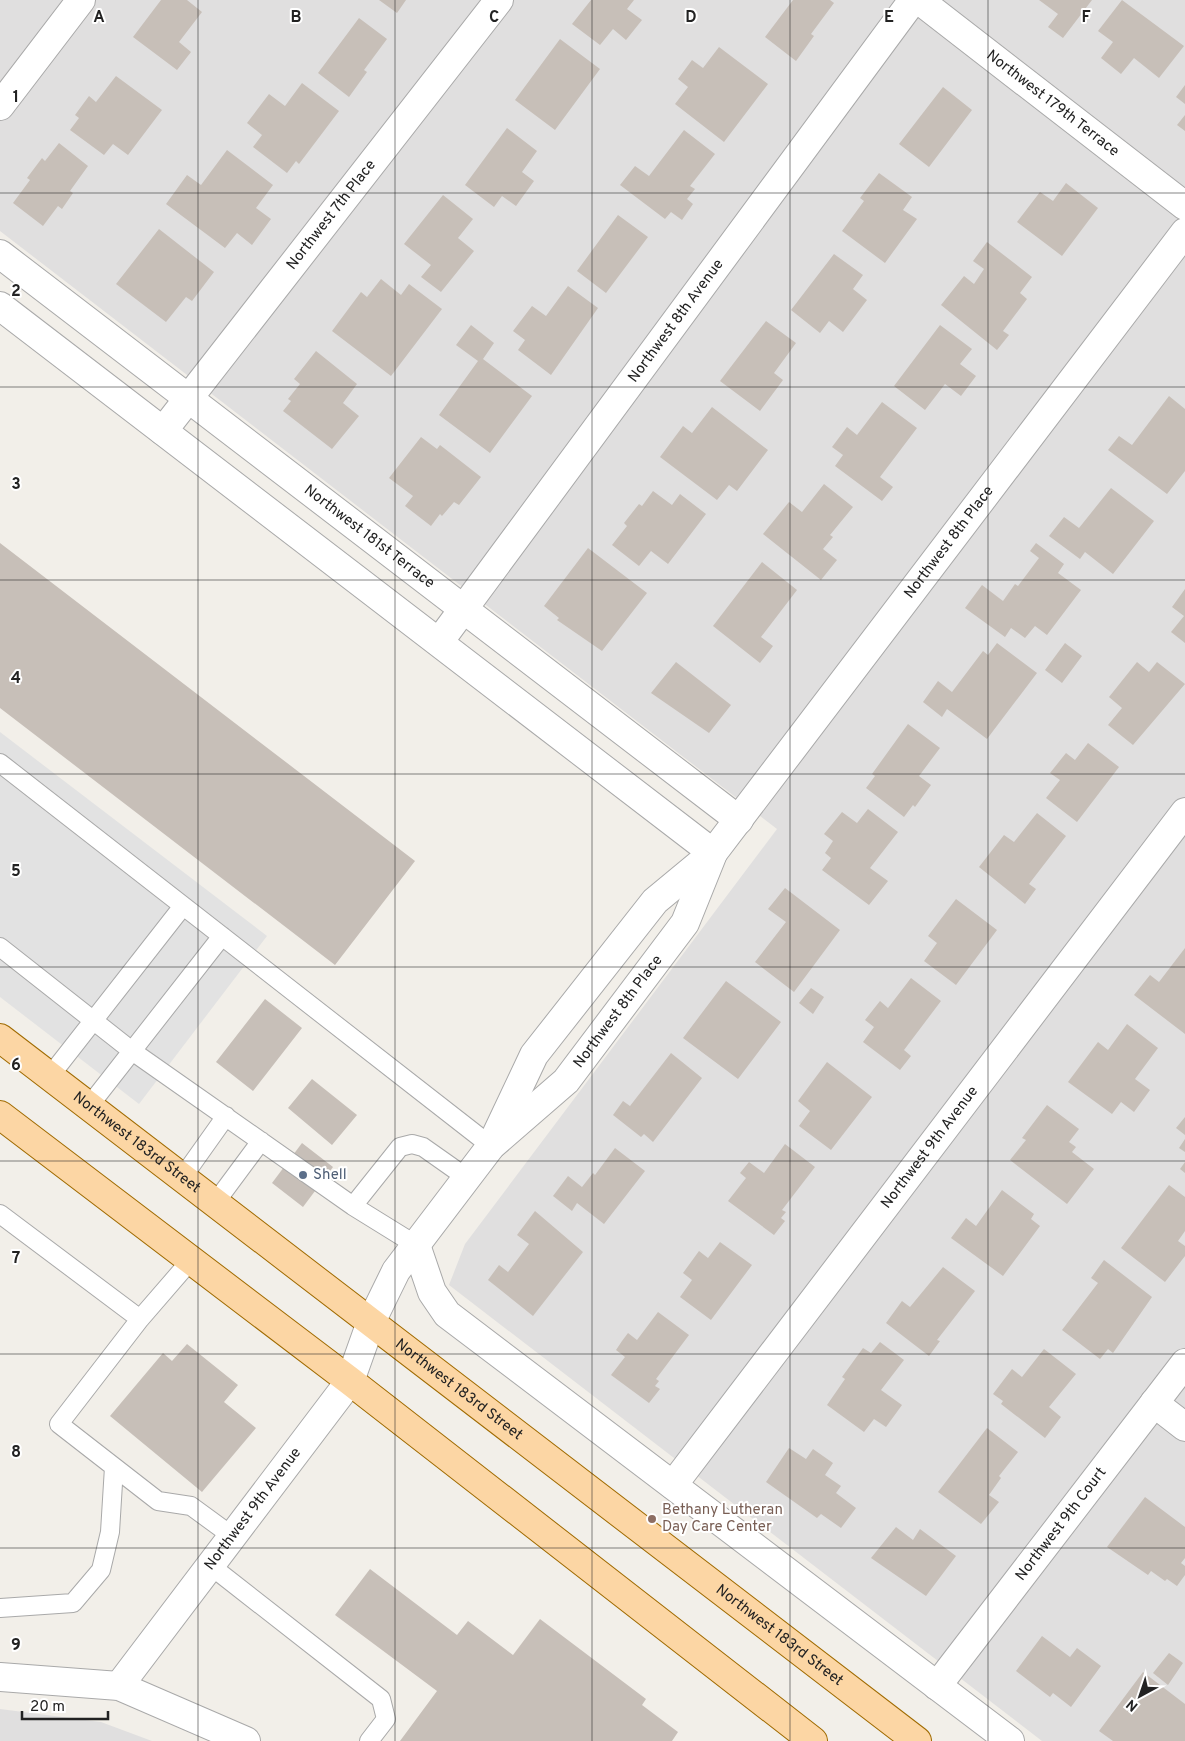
<svg xmlns="http://www.w3.org/2000/svg" width="1185" height="1741" viewBox="0 0 1185 1741" font-family="Overpass,sans-serif">
<rect width="100%" height="100%" fill="#f2efe9"/>
<path fill="#e0dfdf" d="M0,0h1185v1741h-143l-593,-456 16,-41 312,-415 -777,-598z
M0,1709l101,13 51,19h-152z"/>
<path fill="#e2e2e2" d="M0,732l267,204 -128,168 -139,-107z"/>
<path fill="#c7bfb8" d="M161,0h26l15,12 -23,30 12,10 -14,18 -44,-33z
M379,0h27l-9,13z
M591,0h43l-7,9 15,11 -16,20 -13,-11 -13,16 -28,-21z
M793,0h37l4,3 -23,31 3,2 -18,25 -31,-24z
M1039,0h53l-29,38 -15,-11 10,-13z
M1122,0l62,46 -25,32 -25,-20 -13,16 -20,-16 12,-16 -15,-11z
M359,18l28,21 -23,31 3,2 -18,25 -31,-24z
M560,39l40,30 -45,61 -40,-30z
M719,47l49,37 -44,58 -49,-38 13,-17 -10,-8 14,-19 11,8z
M116,76l46,34 -34,45 -15,-11 -9,11 -34,-25 9,-12 -4,-3 14,-19 7,6z
M302,83l37,28 -40,53 -3,-3 -9,12 -34,-26 9,-12 -15,-12 22,-29 16,12z
M1185,85v19l-9,-7z
M943,87l29,23 -43,57 -30,-23z
M1185,115v16l-8,-6z
M507,128l30,23 -15,21 12,9 -18,25 -14,-10 -8,11 -29,-22z
M684,130l31,24 -25,32 5,3 -8,10 6,5 -11,16 -11,-8 -6,7 -45,-34 15,-19 14,10z
M59,143l29,23 -18,25 3,2 -11,16 -4,-3 -15,20 -30,-23 17,-23 -3,-2 15,-20 3,3z
M227,150l46,35 -17,23 15,11 -19,26 -15,-12 -12,15 -59,-44 21,-29 14,10z
M879,173l33,24 -9,13 14,9 -32,44 -43,-32 22,-30 -4,-3z
M1066,183l32,25 -36,48 -45,-34 23,-30 13,9z
M443,195l30,24 -15,19 16,13 -33,41 -20,-15 10,-12 -27,-21z
M618,215l30,22 -42,56 -29,-22z
M159,229l55,43 -22,29 -6,-4 -20,25 -50,-38z
M987,242l45,35 -12,16 7,6 -24,32 6,4 -12,15 -56,-45 23,-29 10,8 10,-15 -11,-8z
M834,254l29,21 -10,14 14,11 -24,32 -14,-11 -9,12 -29,-23z
M381,279l20,16 8,-11 33,25 -51,67 -59,-45 29,-39 6,5z
M568,286l30,22 -47,67 -33,-25 7,-10 -12,-9 19,-25 14,10z
M766,321l30,22 -22,30 9,7 -23,31 -40,-30z
M471,325l23,18 -11,16 49,37 -42,57 -51,-38 39,-54 -22,-16z
M940,325l32,24 -12,15 16,12 -15,20 -16,-12 -20,26 -31,-24z
M316,351l41,33 -14,19 16,13 -27,33 -49,-38 8,-10 -3,-2 12,-15 -6,-5z
M1169,396l16,13v62l-18,23 -59,-44 11,-14 13,9z
M882,402l35,26 -37,49 13,10 -11,14 -47,-35 8,-11 -11,-8 15,-20 10,8z
M712,407l56,43 -31,41 -8,-6 -12,15 -57,-43 23,-31 9,7z
M421,437l16,12 3,-4 41,32 -22,28 -5,-3 -12,14 -2,-2 -9,12 -26,-20 8,-10 -24,-18z
M824,484l29,23 -23,28 3,2 -10,12 14,11 -16,20 -58,-46 26,-32 13,10z
M1111,488l43,33 -41,53 -28,-22 -5,7 -31,-23 15,-19 15,11z
M653,491l19,14 8,-11 26,20 -38,50 -17,-13 -12,15 -27,-21 15,-19 -3,-3 15,-19 3,2z
M0,543l415,318 -80,104 -335,-257z
M1036,543l28,21 -6,9 23,17 -34,45 -12,-9 -10,12 -14,-10 -6,9 -40,-29 17,-23 21,16 12,-17 3,2 21,-28 -9,-7z
M588,548l59,45 -45,58 -45,-31 2,-2 -15,-12z
M762,562l35,28 -36,47 12,9 -13,17 -47,-37z
M1185,589v54l-14,-11 13,-16 -12,-9z
M997,643l40,30 -50,66 -40,-30 -5,8 -19,-15 15,-21 14,11 31,-41 5,4z
M1065,643l17,13 -20,27 -17,-13z
M676,662l55,43 -22,28 -58,-40z
M1137,662l12,10 8,-10 28,22 -52,61 -25,-20 14,-17 -13,-11z
M908,724l32,24 -21,28 12,9 -16,22 -2,-2 -9,12 -38,-29 9,-12 -3,-2z
M1088,743l31,24 -42,55 -31,-24 14,-18 -10,-7 16,-20 9,7z
M868,809l30,23 -28,36 18,13 -19,24 -47,-35 9,-12 -6,-5 8,-12 -9,-7 18,-22 15,11z
M1037,813l29,23 -37,48 7,5 -11,15 -46,-37 25,-32 10,7z
M785,888l55,42 -46,62 -39,-30 31,-40 -18,-13z
M956,899l41,31 -41,55 -32,-24 13,-18 -9,-7z
M1185,948v86l-51,-39 16,-20 9,7z
M911,978l30,23 -37,49 7,6 -11,14 -37,-28 11,-15 -9,-7 15,-19 8,7z
M726,981l55,41 -43,57 -55,-41z
M811,988l13,9 -11,17 -14,-11z
M265,999l37,29 -49,63 -37,-29z
M1127,1024l31,24 -23,31 15,11 -16,22 -13,-10 -9,12 -44,-32 30,-40 10,8z
M671,1053l31,25 -49,64 -9,-8 -3,3 -28,-22 10,-14 7,5z
M827,1062l45,35 -41,53 -32,-24 11,-15 -12,-10z
M312,1079l45,36 -25,30 -44,-37z
M1047,1105l32,24 -10,13 7,5 -4,5 22,17 -27,35 -57,-44 16,-20 -4,-2z
M1185,1117v18l-9,-7z
M1185,1139v13l-6,-4z
M302,1143l31,24 -30,40 -31,-24z
M785,1144l30,23 -33,43 4,2 -5,6 4,3 -11,14 -46,-34 18,-23 -6,-5 9,-11 15,11z
M615,1148l30,23 -41,53 -27,-21 -5,8 -19,-15 15,-20 14,11 11,-14 2,2z
M1185,1162v11l-5,-4z
M1169,1185l16,12v34l-7,10 7,5v10l-20,26 -44,-34z
M1002,1190l32,24 -3,5 9,7 -37,50 -52,-38 15,-20 10,8z
M535,1211l48,41 -50,64 -45,-36 11,-15 9,7 21,-28 -12,-9z
M720,1242l32,23 -41,55 -31,-23 12,-17 -9,-7 16,-22 9,7z
M1104,1260l48,37 -39,56 -5,-4 -8,10 -38,-29 36,-47 -7,-5z
M943,1267l32,24 -38,49 3,1 -11,15 -43,-33 16,-22 8,6z
M658,1312l31,23 -33,44 3,2 -4,5 5,3 -11,14 -38,-28 14,-18 -9,-7 6,-9 6,-8 9,7z
M880,1342l24,18 -23,30 21,15 -16,22 -12,-8 -10,13 -37,-27 18,-26 -3,-2 21,-29 8,5z
M187,1344l51,41 -14,17 32,26 -54,64 -92,-76 53,-63 9,8z
M1044,1349l32,25 -27,33 12,10 -16,21 -44,-34 2,-3 -10,-7 19,-25 10,8z
M987,1428l31,24 -19,24 2,2 -12,17 10,7 -18,22 -43,-32z
M789,1448l17,11 7,-10 20,14 -8,12 16,11 -5,7 20,15 -15,20 -20,-14 -4,4 -51,-36z
M1145,1497l40,30v31l-4,5 4,3v9l-8,11 -10,-7 -2,2 -14,-10 -3,4 -41,-28z
M896,1527l17,13 7,-11 36,27 -30,40 -55,-38z
M370,1569l87,66 11,-14 45,34 27,-36 106,80 -4,6 36,27 -6,9h-272l37,-50 -102,-76z
M1042,1636l28,21 7,-9 24,18 -30,41 -18,-14 -3,4 -34,-26z
M1169,1653l14,10 -15,22 -15,-12z
M1143,1672l42,32v37h-72l-14,-10z"/>
<g fill="none" stroke-linecap="round" stroke-linejoin="round">
<g stroke="#a9a9a9" stroke-width="20">
<path id="lane" d="M0,763l491,383
M0,947l132,104 221,155
M50,1076l133,-170
M89,1106l133,-170
M182,1178l44,-62
M215,1203l46,-62
M0,1214l140,105
M416,1245l-63,-39 47,-59 12,-3 11,3 44,31
M191,1260l-51,59 -81,105 99,77 33,5 41,30
M211,1566l170,133 5,20 -17,22
M0,1608l73,-5 28,-33 9,-38 4,-65"/>
</g>
<g stroke="#a9a9a9" stroke-width="30">
<g id="street">
<path id="s1" d="M919,0l266,206"/>
<path d="M0,106l81,-106"/>
<path id="s2" d="M0,254l739,566"/>
<path d="M0,306l713,547"/>
<path id="s3" d="M163,431l336,-431"/>
<path id="s4" d="M439,642l474,-642"/>
<path id="s5" d="M491,1146l43,-91 121,-154 58,-48 472,-621"/>
<path d="M416,1245l16,47 15,22 563,427"/>
<path d="M1154,1403l31,24"/>
<path id="s6" d="M673,1485l512,-673"/>
<path d="M0,1677l119,9 127,55"/>
<path id="s7" d="M119,1686l231,-305 21,-59 25,-51 95,-125 75,-65 119,-158 27,-67"/>
<path id="s8" d="M937,1686l248,-323"/>
</g>
</g>
<g stroke="#a06b00" stroke-width="30">
<g id="primary">
<path id="s9" d="M0,1038l917,703"/>
<path d="M0,1115l350,266 463,360"/>
</g>
</g>
<use href="#lane" stroke="#fff" stroke-width="18"/>
<use href="#street" stroke="#fff" stroke-width="28"/>
<use href="#primary" stroke="#fcd6a4" stroke-width="28"/>
</g>
<path fill="none" stroke="#222" stroke-width="1" stroke-opacity="0.55" d="M198,0v1741M395,0v1741M592,0v1741M790,0v1741M988,0v1741M0,193h1185M0,387h1185M0,580h1185M0,774h1185M0,967h1185M0,1161h1185M0,1354h1185M0,1548h1185"/>
<circle fill="#5c6f8a" stroke="#fff" stroke-width="2" cx="303" cy="1175" r="5"/>
<circle fill="#8d6e63" stroke="#fff" stroke-width="2" cx="652" cy="1519" r="5"/>
<g text-anchor="middle" dominant-baseline="central" stroke-width="4" stroke-linejoin="round" paint-order="stroke">
<g font-size="15" fill="#222" stroke="#fff">
<text stroke="none"><textPath href="#s1" startOffset="169">Northwest 179th Terrace</textPath></text>
<text stroke="none"><textPath href="#s3" startOffset="274">Northwest 7th Place</textPath></text>
<text stroke="none"><textPath href="#s4" startOffset="399">Northwest 8th Avenue</textPath></text>
<text stroke="none"><textPath href="#s2" startOffset="465">Northwest 181st Terrace</textPath></text>
<text stroke="none"><textPath href="#s5" startOffset="762">Northwest 8th Place</textPath></text>
<text stroke="none"><textPath href="#s7" startOffset="845">Northwest 8th Place</textPath></text>
<text stroke="none"><textPath href="#s9" startOffset="172">Northwest 183rd Street</textPath></text>
<text stroke="none"><textPath href="#s6" startOffset="424">Northwest 9th Avenue</textPath></text>
<text stroke="none"><textPath href="#s9" startOffset="578">Northwest 183rd Street</textPath></text>
<text stroke="none"><textPath href="#s7" startOffset="222">Northwest 9th Avenue</textPath></text>
<text stroke="none"><textPath href="#s8" startOffset="204">Northwest 9th Court</textPath></text>
<text stroke="none"><textPath href="#s9" startOffset="982">Northwest 183rd Street</textPath></text>
</g>
<g font-size="15" fill="#4e5e75" stroke="#fff" text-anchor="start">
<text x="313" y="1175">Shell</text>
</g>
<g font-size="15" fill="#785e54" stroke="#fff" text-anchor="start">
<text x="662" y="1510">Bethany Lutheran<tspan x="662" dy="17">Day Care Center</tspan></text>
</g>
</g>
<g font-size="16" text-anchor="middle" font-weight="bold" fill="#222" stroke="#fff" stroke-width="4" stroke-linejoin="round" paint-order="stroke">
<text x="99" y="22">A</text>
<text x="296" y="22">B</text>
<text x="494" y="22">C</text>
<text x="691" y="22">D</text>
<text x="889" y="22">E</text>
<text x="1086" y="22">F</text>
<text x="16" y="102">1</text>
<text x="16" y="296">2</text>
<text x="16" y="489">3</text>
<text x="16" y="683">4</text>
<text x="16" y="876">5</text>
<text x="16" y="1070">6</text>
<text x="16" y="1263">7</text>
<text x="16" y="1457">8</text>
<text x="16" y="1650">9</text>
</g>
<g transform="translate(1140 1696) rotate(220)" stroke="#ffffff" stroke-width="4" paint-order="stroke">
<path d="M0-4L9 19L0 12L-9 19Z" fill="#222222"/>
<text y="-8" font-size="14" font-weight="bold" text-anchor="middle" fill="#222222">N</text>
</g>
<path d="M22 1711v8h86v-8" fill="none" stroke="#222222" stroke-width="2.5"/>
<text x="30" y="1711" font-size="15" fill="#222222" stroke="#ffffff" stroke-width="4" paint-order="stroke">20 m</text>
</svg>
